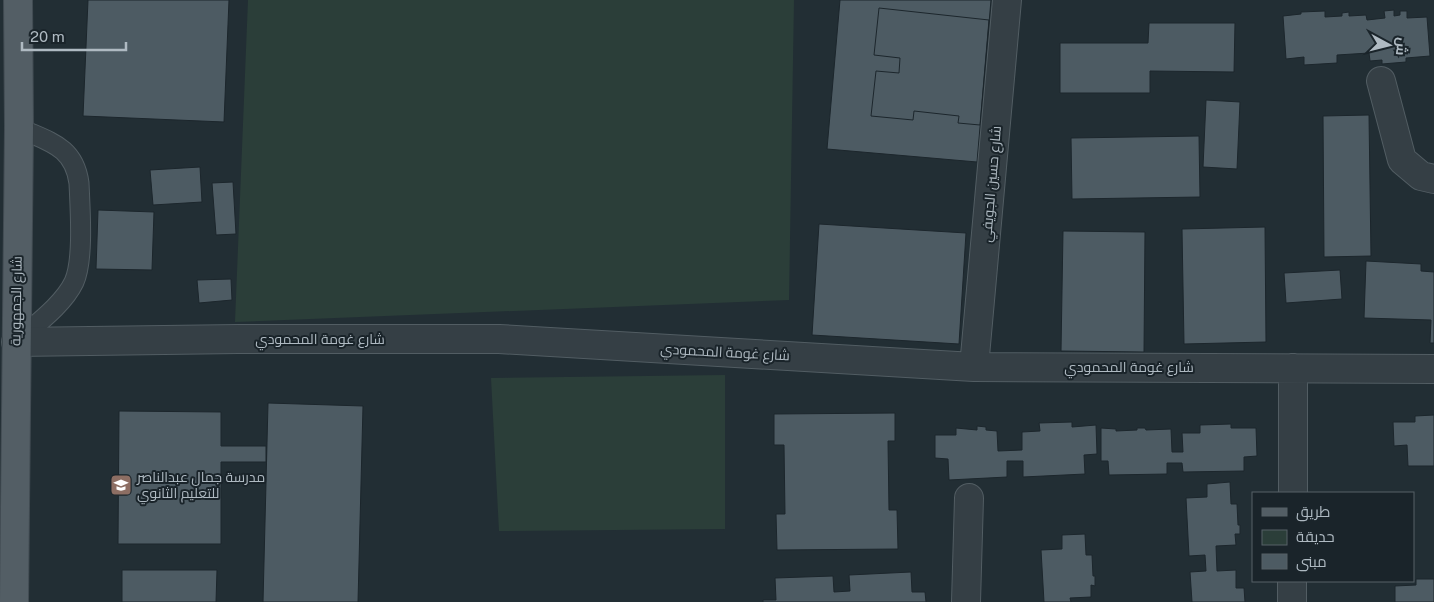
<svg xmlns="http://www.w3.org/2000/svg" width="1434" height="602" viewBox="0 0 1434 602" font-family="'Public Sans',Cairo,sans-serif">
<rect width="100%" height="100%" fill="#222e34"/>
<path fill="#2b3e39" d="M248,0h546l-5,300 -554,22z
M725,375v154l-226,2 -8,-153z"/>
<path fill="#4d5b63" stroke="#1c262c" d="M88,0h141l-5,122 -141,-6z
M840,0h151l-14,162 -150,-13z
M879,8l110,12 -9,105 -22,-2 1,-7 -45,-5 -1,9 -42,-4 5,-45 23,2 1,-15 -26,-3z
M1394,10v6l6,-1v-4h7v7l20,-1 3,39 -24,2v4l-24,2v-4l-12,1 -1,-8 -32,2v8l-33,2v-8l-18,2 -3,-43 18,-2v-2l24,-1v6l17,-1v-3l7,-1v4l17,-1 1,5 18,-2 -1,-7z
M1149,23h86l-1,49 -84,-1v22h-90v-50h88z
M1206,100l34,2 -3,67 -34,-2z
M1369,115l2,141 -47,1 -1,-141z
M1199,136l1,61 -128,2 -1,-61z
M200,167l2,35 -49,3 -3,-35z
M233,182l3,52 -20,1 -4,-52z
M98,210l56,2 -2,58 -56,-1z
M819,224l147,9 -7,111 -147,-9z
M1265,227l1,115 -82,2 -2,-115z
M1063,231l82,1 -1,120 -83,-1z
M1366,261l55,3v7l13,1v71h-4l1,-23 -67,-2z
M1340,270l2,29 -56,4 -2,-30z
M231,279l1,21 -33,3 -2,-23z
M268,403l95,3 -5,196h-95z
M119,411l102,1v34h45v16h-45v82h-103z
M895,413v28h-7l1,69h8l1,39 -121,1 -1,-36h9l-1,-69h-10v-31z
M1434,415v51h-26l-1,-21 -13,1 -1,-24h22v-6z
M1072,422v5l24,-2 1,29 -13,1 1,19 -62,3v-16h-16v16l-58,3 -1,-21 -13,-1v-23h21v-7l21,2v-4l9,1v3l11,1 1,20 24,-1v-18l18,-1 -1,-8z
M1231,424v4h25l1,28 -13,1v14l-61,1 -1,-9h-15v11l-58,1 -1,-14h-7v-33l15,1v2l21,-1v-2h8l1,2 25,-1 1,23h11l-1,-19h18v-8z
M1230,482l1,22h6l1,21h2v9h-5l1,11 -20,1 1,25 19,-1v18h8l1,14h-53l-2,-30 16,-1 -1,-16 -16,1 -3,-58 21,-1v-13z
M1085,534l1,21h6l1,21h2v10l-4,-1v12l-21,1 1,4h-27l-3,-52 21,-1v-14z
M122,570h95l-1,32h-94z
M911,572l1,20h13l1,10h-163v-2h13l-1,-22 58,-2 1,16 16,-1 -1,-16z
M1416,579h18v23h-39v-16l21,-1z"/>
<g fill="none" stroke-linecap="round" stroke-linejoin="round">
<g stroke="#525d63" stroke-width="21">
<path id="lane" d="M16,342c19,-17 47,-37 58,-60 10,-22 6,-74 5,-99 -5,-37 -30,-41 -60,-55"/>
</g>
<g stroke="#525d63" stroke-width="30">
<path id="street" d="M1381,81l21,79 19,16 13,3
M16,342l222,-3h261l475,28 460,2
M974,367l33,-367
M1293,493v-125
M966,602l3,-104
M1292,602v-21"/>
</g>
<g stroke="#414b52" stroke-width="30">
<path id="primary" d="M14,602l5,-474 -1,-128"/>
</g>
<use href="#lane" stroke="#353f45" stroke-width="19"/>
<use href="#street" stroke="#353f45" stroke-width="28"/>
<use href="#primary" stroke="#535e65" stroke-width="28"/>
</g>
<defs>
<g id="school-square" transform="scale(1.125)"><rect x="-9" y="-9" width="18" height="18" rx="4" fill="#8d6e63" stroke="#1a242a"/><path d="M0-5L7-2L0 1L-7-2ZM-4 1L0 2.5L4 1V4Q0 6-4 4Z" fill="#fff"/></g>
</defs>
<g fill-rule="evenodd">
<use href="#school-square" x="121" y="485"/>
</g>
<g text-anchor="middle" dominant-baseline="central" stroke-width="4" stroke-linejoin="round" paint-order="stroke">
<g font-size="14" fill="#afbac2" stroke="#1a242a">
<text transform="translate(991 184) rotate(-85)">شارع حسين الجويفي</text>
<text transform="translate(16 301) rotate(-89)">شارع الجمهورية</text>
<text x="320" y="339">شارع غومة المحمودي</text>
<text transform="translate(725 352) rotate(3)">شارع غومة المحمودي</text>
<text x="1129" y="367">شارع غومة المحمودي</text>
</g>
<g font-size="14" fill="#afbac2" stroke="#1a242a" text-anchor="start">
<text x="137" y="477">مدرسة جمال عبدالناصر<tspan x="137" dy="16">للتعليم الثانوي</tspan></text>
</g>
</g>
<rect x="1252" y="492" width="162" height="90" fill="#1a242a" stroke="#566067"/>
<rect x="1262" y="508" width="25" height="8" fill="#535e65" stroke="#566067"/>
<text x="1296" y="517" font-size="15" fill="#afbac2">طريق</text>
<rect x="1262" y="530" width="25" height="15" fill="#2b3e39" stroke="#566067"/>
<text x="1296" y="542" font-size="15" fill="#afbac2">حديقة</text>
<rect x="1262" y="554" width="25" height="15" fill="#4d5b63" stroke="#566067"/>
<text x="1296" y="567" font-size="15" fill="#afbac2">مبنى</text>
<g transform="translate(1389 45) rotate(97)" stroke="#1a242a" stroke-width="4" paint-order="stroke">
<path d="M0-4L9 19L0 12L-9 19Z" fill="#afbac2"/>
<text y="-8" font-size="14" font-weight="bold" text-anchor="middle" fill="#afbac2">ش</text>
</g>
<path d="M22 42v8h104v-8" fill="none" stroke="#afbac2" stroke-width="2.5"/>
<text x="30" y="42" font-size="15" fill="#afbac2" stroke="#1a242a" stroke-width="4" paint-order="stroke">20 m</text>
</svg>
